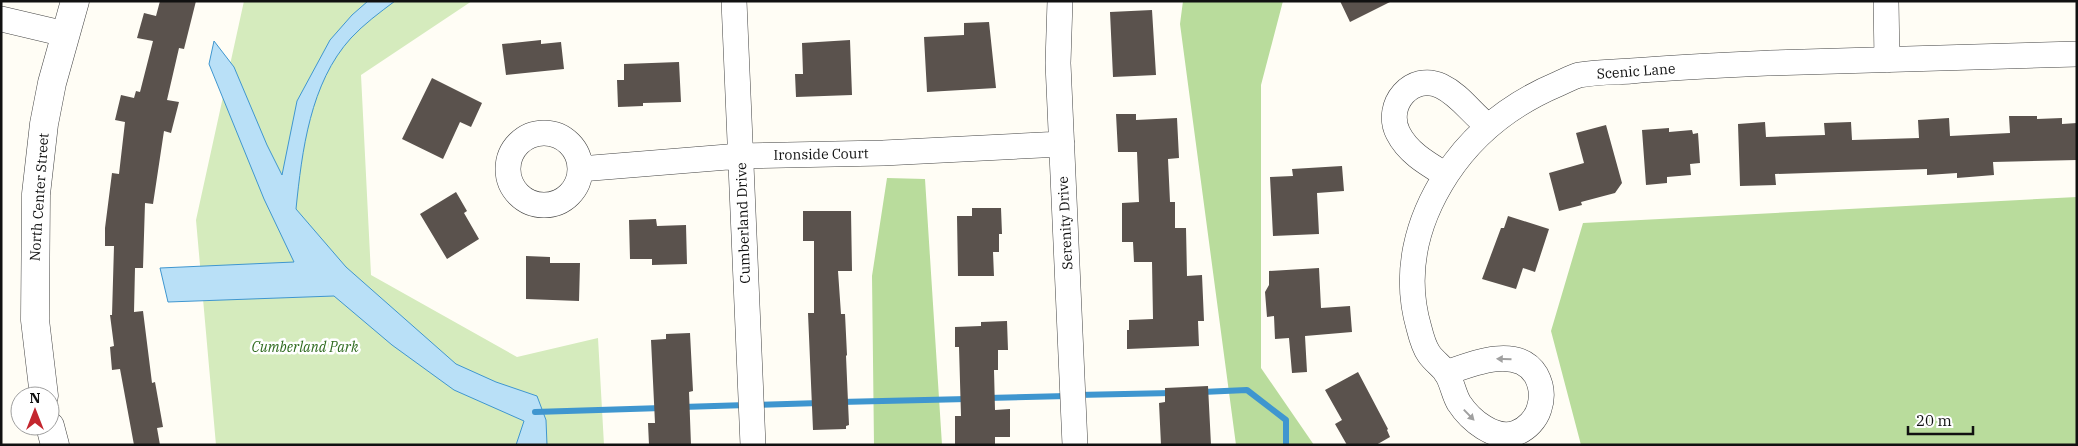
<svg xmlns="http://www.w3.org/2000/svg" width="2078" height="446" viewBox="0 0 2078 446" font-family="'IBM Plex Serif',serif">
<rect width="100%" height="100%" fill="#fffdf5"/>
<path fill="#d5ebbd" d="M244,1h228l-111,74 10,200 146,82 81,-19 6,107h-388l-20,-225z"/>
<path fill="#b9dc9c" d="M1183,1h100l-22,84v283l53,77h-78l-56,-421z
M887,178l38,1 17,266h-68l-2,-169z
M2077,197v248h-496l-30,-114 32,-108z"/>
<path fill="#b9e0f7" stroke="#3f96cf" d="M368,1h27c-16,12 -31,23 -44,37 -41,45 -49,113 -55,171l50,58 110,97 40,18 41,14 9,24 1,25h-31l8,-24 -70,-31 -62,-45 -58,-49 -166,6 -8,-34 134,-6 -30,-63 -55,-135 5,-23 20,26 33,78 15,30 15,-74 33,-61 22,-25z"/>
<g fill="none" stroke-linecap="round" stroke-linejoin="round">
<path stroke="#3f96cf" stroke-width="6" d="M1202,392l45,-2 39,30v25
M1077,395l95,-2
M987,398l80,-2
M840,402l127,-3
M757,405l63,-2
M682,407l65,-2
M535,412l127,-4"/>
</g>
<path fill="#5a524d" d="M160,1h36l-12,48 -5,-1 -12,52 12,2 -8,31 -7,-2 -11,73 -8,-1 -2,65h-8l-1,44 9,-1 9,72 3,-1 8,45 -6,1 3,17h-26l-14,-76 -8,1 -2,-23 4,-1 -4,-31h2l2,-69h-9v-18l7,-55 7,1 6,-52 -10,-2 6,-25 13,3 2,-7 4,1 13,-51 -16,-3 7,-25 12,3z
M1340,1h52l-42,21z
M1152,10l4,65 -43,2 -3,-65z
M989,22l7,66 -69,4 -3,-55 40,-2v-12z
M541,40v4l20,-2 3,27 -58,6 -4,-31z
M850,40l2,55 -56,2 -1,-23h8l-1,-31z
M679,62l2,40 -38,1v3l-25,1 -1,-27h7v-16z
M432,78l50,25 -11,24 -11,-5 -17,37 -41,-20z
M1116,114h20v6l41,-2 2,40 -11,1 2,43h5v26h11l1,48 15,-1 2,46h-6l1,25 -72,3v-19h2v-10l24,-1 -1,-57h-18l-1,-20h-11v-39l17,-1 -2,-50h-19z
M2009,116h28v3l25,-1v6l15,-1v37l-84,2 1,13 -37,3v-5l-30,2v-6l-152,5 1,11 -36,1 -2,-62 27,-2 1,15 59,-2 -1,-12 27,-1 1,18 67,-2 -1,-18 31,-2 1,18 60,-3z
M1606,125l16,58 -7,10 -34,9 1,3 -23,6 -10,-38 35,-10 -8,-30z
M1669,128v4l23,-2 1,4 5,-1 2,30 -10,1 1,11 -24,2v6l-21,2 -4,-55z
M1342,166l2,25 -27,2 2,41 -46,2 -3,-59 23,-1 -1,-7z
M456,192l11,19 -3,2 15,26 -32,20 -27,-45z
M972,208h29l1,26h-3v18h-6l1,24h-36l-1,-60h15z
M803,211h48l1,60h-14l3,43h4l2,41 -1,1 3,69 -3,1v3l-33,1 -5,-117h6v-72h-11z
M1508,216l41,13 -14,43 -12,-4 -7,21 -34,-10 19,-51h3z
M656,219l1,7 29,-1 1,39 -35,1v-6h-22l-1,-39z
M526,256l24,1v6h30l-1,38 -53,-2z
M1319,268l2,40 29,-2 2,26 -47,4 2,36 -15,1 -3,-35 -14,1 -1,-23 -7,1 -2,-25 4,-7v-14z
M1007,321l1,29h-10v20h-4l1,40 15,-1v28h-15v8h-40v-29h6l-2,-69h-4v-20l26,-1v-4z
M690,333l3,58 -4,1 2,53h-42l-1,-22h7l-4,-83 15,-1v-5z
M1358,372l30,57 -1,1 3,7 -14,8h-29l-12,-21 7,-4 -17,-30z
M1208,386l3,59h-50l-2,-42 6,-1v-14z"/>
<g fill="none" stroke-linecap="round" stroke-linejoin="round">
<g stroke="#444" stroke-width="26">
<path id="minor" d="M734,1l19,444
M1060,1l-2,62 17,382
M1886,1l1,59
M1,19l64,15
M508 169a36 36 0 1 1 72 0a36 36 0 1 1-72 0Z
M580,169l160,-13 143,-3 179,-9
M1446,175c-18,-11 -38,-22 -48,-42 -14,-28 14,-61 43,-47 19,9 31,28 47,40
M1446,373c27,-10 72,-28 90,2 6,11 7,22 3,34 -3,10 -12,20 -23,24 -21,8 -46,-13 -57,-30 -6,-10 -7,-23 -14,-32 -5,-6 -11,-10 -16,-17 -5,-7 -8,-18 -10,-26 -16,-55 -2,-108 28,-154 27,-41 66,-71 111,-90 7,-3 14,-7 21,-9 17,-3 35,-3 52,-4 46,-4 93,-6 139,-8 102,-3 204,-6 307,-9"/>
</g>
<g stroke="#444" stroke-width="29">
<path id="tertiary" d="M44,396l-9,-76 1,-126 8,-70 8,-41 23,-82
M50,426l5,19"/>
</g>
<use href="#minor" stroke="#fff" stroke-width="25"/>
<use href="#tertiary" stroke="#fff" stroke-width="28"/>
</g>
<defs><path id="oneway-solid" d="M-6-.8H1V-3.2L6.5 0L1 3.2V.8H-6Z" transform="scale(1.25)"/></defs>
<g fill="#a0a0a0">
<use href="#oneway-solid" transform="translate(1504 359) rotate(-178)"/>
<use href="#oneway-solid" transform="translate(1469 415) rotate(46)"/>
</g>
<g text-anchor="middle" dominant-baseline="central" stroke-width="5" stroke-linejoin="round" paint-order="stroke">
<g font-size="14" fill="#111" stroke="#fff">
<text transform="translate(1636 71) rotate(-4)">Scenic Lane</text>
<text transform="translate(821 154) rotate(-1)">Ironside Court</text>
<text transform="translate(39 197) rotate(-86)">North Center Street</text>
<text transform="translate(743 223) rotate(-92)">Cumberland Drive</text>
<text transform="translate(1065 223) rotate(-93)">Serenity Drive</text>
</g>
<g font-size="14" font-style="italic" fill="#2f6b1f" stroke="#fff">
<text x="305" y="347">Cumberland Park</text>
</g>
</g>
<rect width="2078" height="446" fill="none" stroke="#111111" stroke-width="5"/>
<g transform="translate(35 411)"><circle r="24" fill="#ffffff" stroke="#a0a0a0"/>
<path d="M0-4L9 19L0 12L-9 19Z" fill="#c4262e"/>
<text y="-8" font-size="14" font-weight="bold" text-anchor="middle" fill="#111111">N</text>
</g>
<path d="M1908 426v8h65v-8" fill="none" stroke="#111111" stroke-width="2.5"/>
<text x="1916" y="426" font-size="15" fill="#111111" stroke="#ffffff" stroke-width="4" paint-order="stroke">20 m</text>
</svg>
